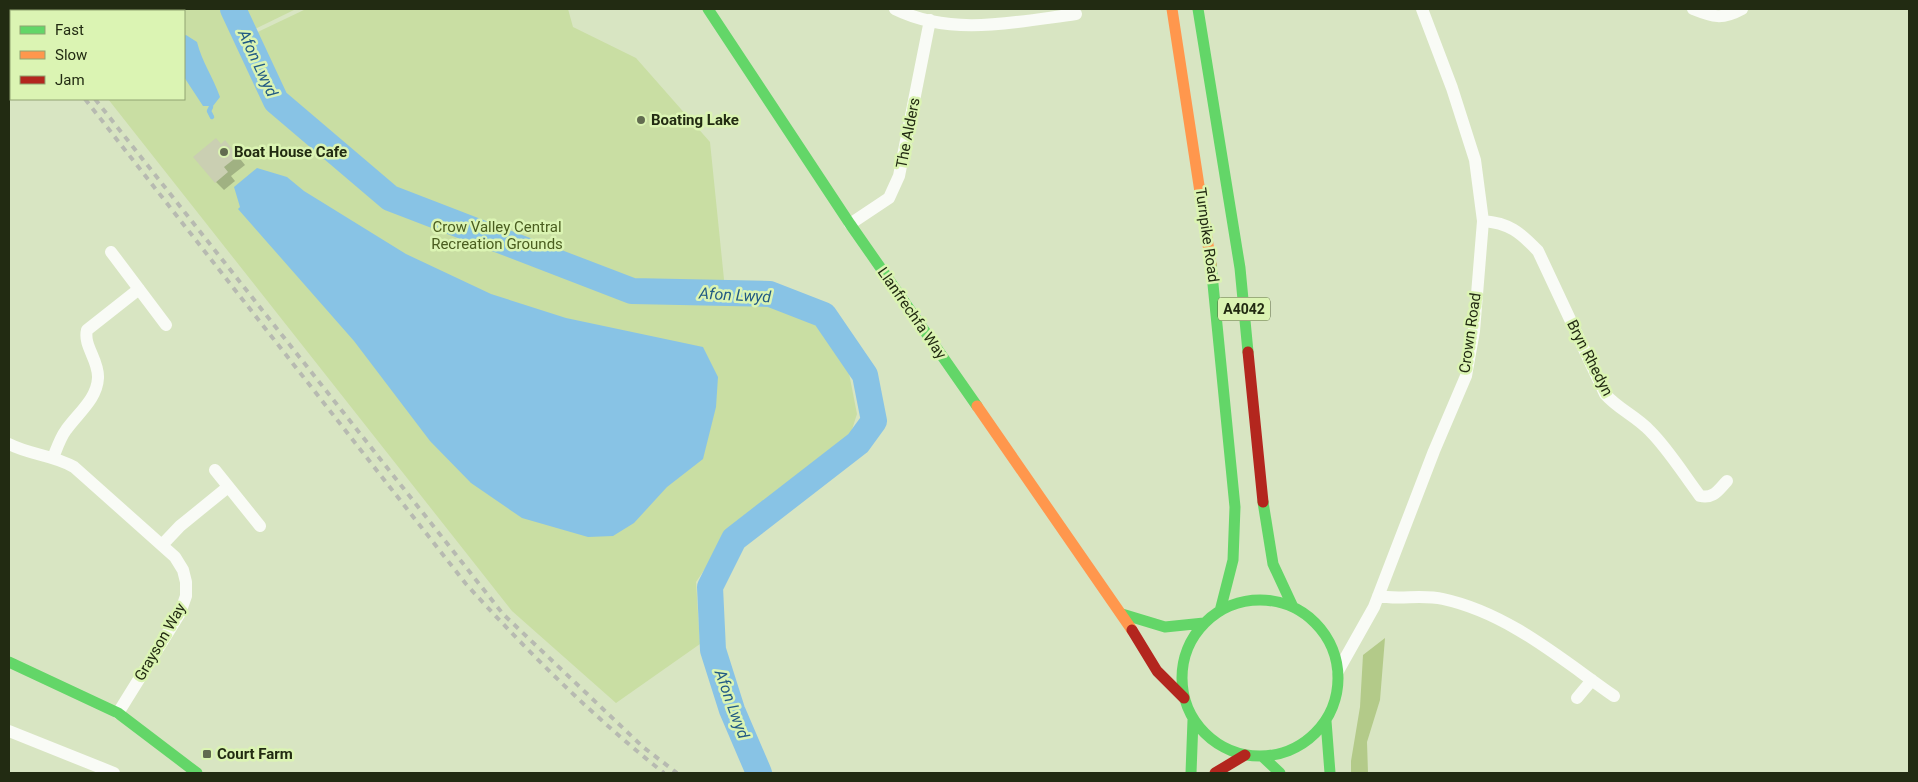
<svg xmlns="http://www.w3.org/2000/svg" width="1918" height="782" viewBox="0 0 1918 782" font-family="Roboto,sans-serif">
<rect width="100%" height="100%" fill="#d8e5c2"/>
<path fill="#c9dea3" d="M42,9h181l16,32 67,-32h262l5,18 63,31 74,84 16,157 47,1 46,19 29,49 9,46 -9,28 -112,81 -40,59 4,62 -84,59 -104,-92 -404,-512h76v-88h-140z
M246,9h50l-41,20z"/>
<path fill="#b3ca89" d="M1385,638l-5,62 -13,42 1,31h-17v-12l9,-54 3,-52z"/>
<path fill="#88c3e5" d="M186,35l11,7c5,20 16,35 23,55l-7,9h-10l-19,-29v-41z
M257,168l30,9 17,14 102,63 85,40 75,24 137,29 15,30 -2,30 -13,52 -36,28 -33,36 -21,13 -25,1 -66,-19 -51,-35 -41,-42 -76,-100 -116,-132 2,-2 -6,-20z"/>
<path fill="#0003" d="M221,145l12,5 12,15 -14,11 4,5 -11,9 -8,-8z"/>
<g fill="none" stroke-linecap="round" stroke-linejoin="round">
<path stroke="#88c3e5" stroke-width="4.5" d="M168,9l2,2
M211,107l-2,4 3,6"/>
<path stroke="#88c3e5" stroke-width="26" d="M233,9l43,92 114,97 242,93 138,3 54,21 41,60 9,46 -16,22 -124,96 -24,48 3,63 19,60 27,63"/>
</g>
<path fill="#cacfb2" d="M216,138l5,6 4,-4 13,16 -14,11 4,5 -13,11 -22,-26z"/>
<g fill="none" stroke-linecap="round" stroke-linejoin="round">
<path stroke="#f9fbf6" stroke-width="12" d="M895,9c57,28 120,13 181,5
M1693,9c20,8 29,11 49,0
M1483,221c26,2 37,11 55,30l67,143c13,15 31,22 45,37 19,19 34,44 50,65 14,3 18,-6 27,-15
M850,224l39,-26 10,-22 31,-156
M111,252l55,73
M9,444c21,11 45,11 65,23l101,90 8,13 3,12v14l-6,17 -62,100
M53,458c4,-10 7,-20 13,-28 12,-17 31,-31 32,-52 1,-18 -15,-32 -11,-48l52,-41
M215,470l45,56
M162,545l18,-19 48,-39
M1378,596c22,4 44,-2 65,3 65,14 118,60 171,97
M1338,671l36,-64 60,-156 32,-75 8,-45 9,-110 -8,-61 -23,-72 -30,-79
M1577,698l15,-18
M9,731l105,42"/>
<path stroke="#63d668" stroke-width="11" d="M708,9l142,215 127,182
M1198,9l42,259 8,84
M1211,264l24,243 -2,53 -13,51
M1263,502l10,62 20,43
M1182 678a78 78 0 1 1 156 0a78 78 0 1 1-156 0Z
M1122,614l43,13 39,-4
M9,662l109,51 79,60
M1326,721l4,52
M1263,757l17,16
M1191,773l2,-53"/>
<path stroke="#ff974d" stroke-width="11" d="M1172,9l39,255
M977,406l155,224"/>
<path stroke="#b3261e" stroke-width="11" d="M1248,352l15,150
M1132,630l25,41 27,27
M1215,773l30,-18"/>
<path stroke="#b7bab1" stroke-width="4" stroke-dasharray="6 6" stroke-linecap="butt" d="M17,9l2,2
M85,99l381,485c62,68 126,132 198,189
M95,99l408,515 140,133 34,26"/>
</g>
<g fill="#626c50" stroke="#dbf4b3" stroke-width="2">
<circle cx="641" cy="120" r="5"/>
<circle cx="224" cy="152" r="5"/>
<rect x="202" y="749" width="10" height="10" rx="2.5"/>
</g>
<g text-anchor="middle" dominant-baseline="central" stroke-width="5" stroke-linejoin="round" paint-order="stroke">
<rect fill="#dbf4b3" stroke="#5a6742" stroke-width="1" x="1218" y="297.5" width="52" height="23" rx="4"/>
<g font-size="14" font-weight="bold" fill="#222b12">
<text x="1244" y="309">A4042</text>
</g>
<g font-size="15" font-weight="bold" fill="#222b12" stroke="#dbf4b3" text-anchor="start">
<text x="651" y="120">Boating Lake</text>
<text x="234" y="152">Boat House Cafe</text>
<text x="217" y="754">Court Farm</text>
</g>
<g font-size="15" fill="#222b12" stroke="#dbf4b3">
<text transform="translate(908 133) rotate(-79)">The Alders</text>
<text transform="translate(1207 235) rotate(82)">Turnpike Road</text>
<text transform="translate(912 313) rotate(55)">Llanfrechfa Way</text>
<text transform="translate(1470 333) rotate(-82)">Crown Road</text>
<text transform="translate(1590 358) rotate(63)">Bryn Rhedyn</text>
<text transform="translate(160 642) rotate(-60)">Grayson Way</text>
</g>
<g font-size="15" fill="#4a5d1f" stroke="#dbf4b3">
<text x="497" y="227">Crow Valley Central<tspan x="497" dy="17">Recreation Grounds</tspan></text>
</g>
<g font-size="16" font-style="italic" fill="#215a84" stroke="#dbf4b3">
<text transform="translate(258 63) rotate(65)">Afon Lwyd</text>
<text transform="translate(735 295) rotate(3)">Afon Lwyd</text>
<text transform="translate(732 704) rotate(70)">Afon Lwyd</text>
</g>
</g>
<rect width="1918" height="782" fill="none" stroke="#222b12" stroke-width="20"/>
<rect x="10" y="10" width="175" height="90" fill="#dbf4b3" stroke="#91a473"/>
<rect x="20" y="26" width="25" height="8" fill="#63d668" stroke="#91a473"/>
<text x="55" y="35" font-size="15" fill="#222b12">Fast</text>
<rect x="20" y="51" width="25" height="8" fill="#ff974d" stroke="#91a473"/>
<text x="55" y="60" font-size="15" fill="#222b12">Slow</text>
<rect x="20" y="76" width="25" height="8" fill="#b3261e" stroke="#91a473"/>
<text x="55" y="85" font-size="15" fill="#222b12">Jam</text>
</svg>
